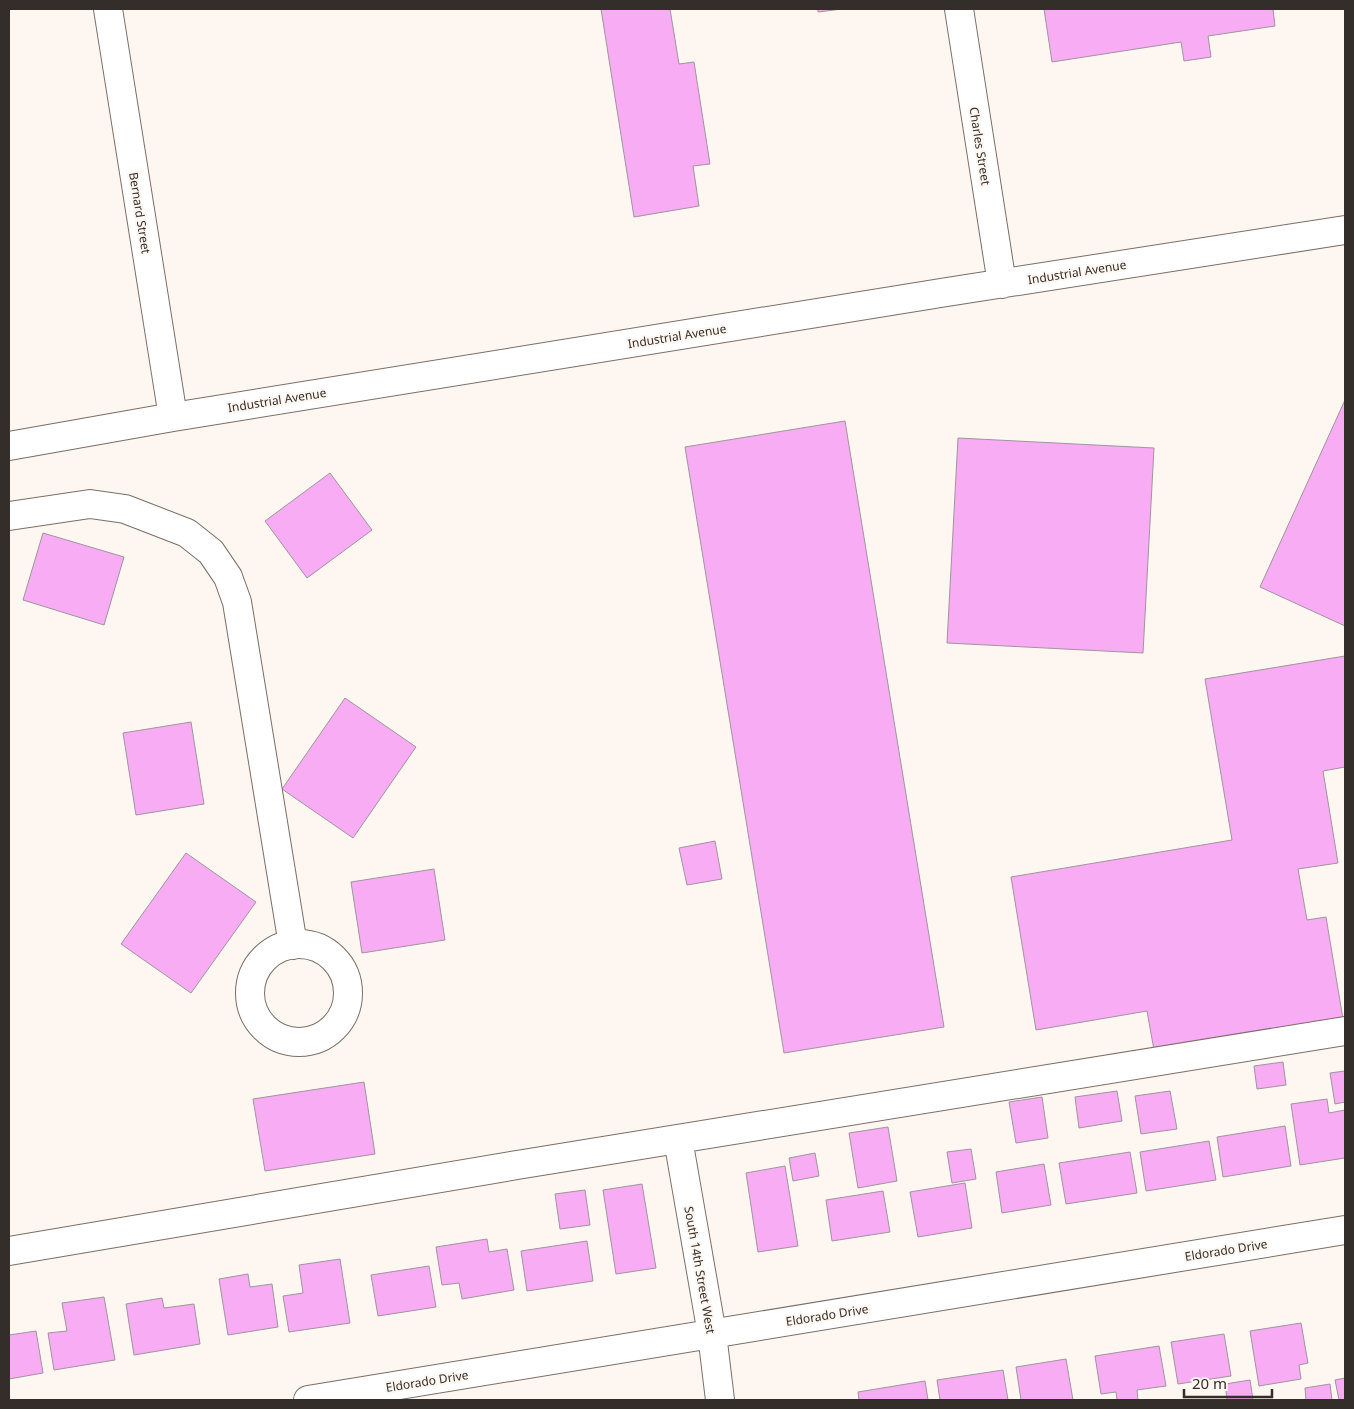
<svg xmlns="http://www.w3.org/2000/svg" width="1354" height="1409" viewBox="0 0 1354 1409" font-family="'Noto Sans',sans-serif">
<rect width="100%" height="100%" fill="#fef6f1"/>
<path fill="#f8acf3" stroke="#9f949e" d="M601,9h69l9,55 15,-2 16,102 -17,2 6,40 -65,11z
M818,9h24l-24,3z
M1044,9h229l2,17 -67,10 3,21 -27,4 -3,-19 -129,20z
M1345,400v226l-85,-39z
M845,421l99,606 -160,26 -99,-606z
M958,438l196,10 -11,205 -196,-10z
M330,473l42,57 -65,48 -42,-57z
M43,533l81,24 -20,68 -81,-25z
M1345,656v111l-22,4 15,92 -40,6 9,51 19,-3 17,102 -189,31 -7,-39 -111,19 -25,-153 221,-37 -27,-161z
M345,698l71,49 -63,91 -71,-49z
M191,722l13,82 -68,11 -13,-82z
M715,841l7,38 -35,6 -8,-37z
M186,853l70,49 -65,91 -70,-49z
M434,869l11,71 -83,13 -11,-71z
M1283,1062l3,23 -29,4 -3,-23z
M1345,1071v31l-10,2 -5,-31z
M364,1082l11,72 -110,17 -12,-72z
M1117,1091l5,30 -43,7 -4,-31z
M1170,1091l7,38 -36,5 -6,-38z
M1042,1097l6,41 -32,5 -7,-41z
M1327,1099l2,14 16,-3v48l-45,7 -9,-61z
M1285,1126l6,40 -68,11 -6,-40z
M888,1127l9,54 -39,7 -9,-55z
M1209,1141l7,39 -70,11 -6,-39z
M971,1149l5,30 -24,4 -5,-31z
M1130,1152l7,41 -71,11 -7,-41z
M815,1153l4,23 -26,5 -4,-23z
M1044,1164l7,41 -49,8 -6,-41z
M785,1166l13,80 -40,6 -12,-79z
M965,1183l7,45 -54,9 -8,-45z
M642,1184l14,84 -40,6 -13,-84z
M585,1190l5,35 -30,4 -5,-35z
M883,1191l7,41 -58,9 -6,-41z
M487,1239l2,13 18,-3 7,41 -52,9 -3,-16 -17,2 -6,-38z
M587,1241l6,40 -66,10 -6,-40z
M340,1259l10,64 -61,9 -6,-36 20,-3 -4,-28z
M429,1266l7,41 -58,9 -7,-41z
M248,1274l2,13 22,-3 6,43 -50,8 -9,-56z
M104,1297l11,63 -61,10 -6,-37 19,-2 -5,-28z
M162,1298l2,10 30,-4 6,40 -66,11 -8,-51z
M1301,1323l7,40 -9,2 2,14 -42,7 -9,-55z
M36,1331l7,42 -34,6v-44z
M1224,1334l7,42 -53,8 -7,-42z
M1159,1346l7,40 -29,4 1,10h-21l-1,-8 -15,2 -6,-38z
M1066,1359l7,41h-52l-5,-33z
M1003,1370l5,30h-68l-3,-20z
M1345,1378v22h-6l-4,-20z
M1250,1380l3,20h-26l-2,-16z
M925,1381l3,19h-69l-1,-8z
M1330,1384l2,16h-26l-1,-12z"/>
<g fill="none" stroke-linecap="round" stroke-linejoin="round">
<g stroke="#7a6f67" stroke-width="30">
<path id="minor" d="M108,9l65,408
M959,9l43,275
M9,446l164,-29 774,-125 398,-62
M9,516l81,-12 35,5 62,24 24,19 17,25 9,25 56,343
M250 993a49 49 0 1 1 98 0a49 49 0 1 1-98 0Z
M678,1139l34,195 8,66
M9,1251l508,-86 828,-134
M308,1400l1037,-170"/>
</g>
<use href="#minor" stroke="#fff" stroke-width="28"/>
</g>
<g text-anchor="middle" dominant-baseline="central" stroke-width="4" stroke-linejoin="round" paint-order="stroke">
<g font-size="12" fill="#332e2a" stroke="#fef6f1">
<text transform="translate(980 146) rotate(81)">Charles Street</text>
<text transform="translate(140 213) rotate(81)">Bernard Street</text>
<text transform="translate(1077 272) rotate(-9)">Industrial Avenue</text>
<text transform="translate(677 336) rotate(-9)">Industrial Avenue</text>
<text transform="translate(277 400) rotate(-9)">Industrial Avenue</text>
<text transform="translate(1226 1250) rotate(-9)">Eldorado Drive</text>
<text transform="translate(700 1270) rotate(80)">South 14th Street West</text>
<text transform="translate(827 1315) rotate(-9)">Eldorado Drive</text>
<text transform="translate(427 1381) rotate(-9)">Eldorado Drive</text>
</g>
</g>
<rect width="1354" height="1409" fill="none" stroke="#332e2a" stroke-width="20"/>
<path d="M1184 1389v8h88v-8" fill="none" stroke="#332e2a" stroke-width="2.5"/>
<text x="1192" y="1389" font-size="15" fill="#332e2a" stroke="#fef6f1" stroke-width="4" paint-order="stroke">20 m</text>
</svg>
